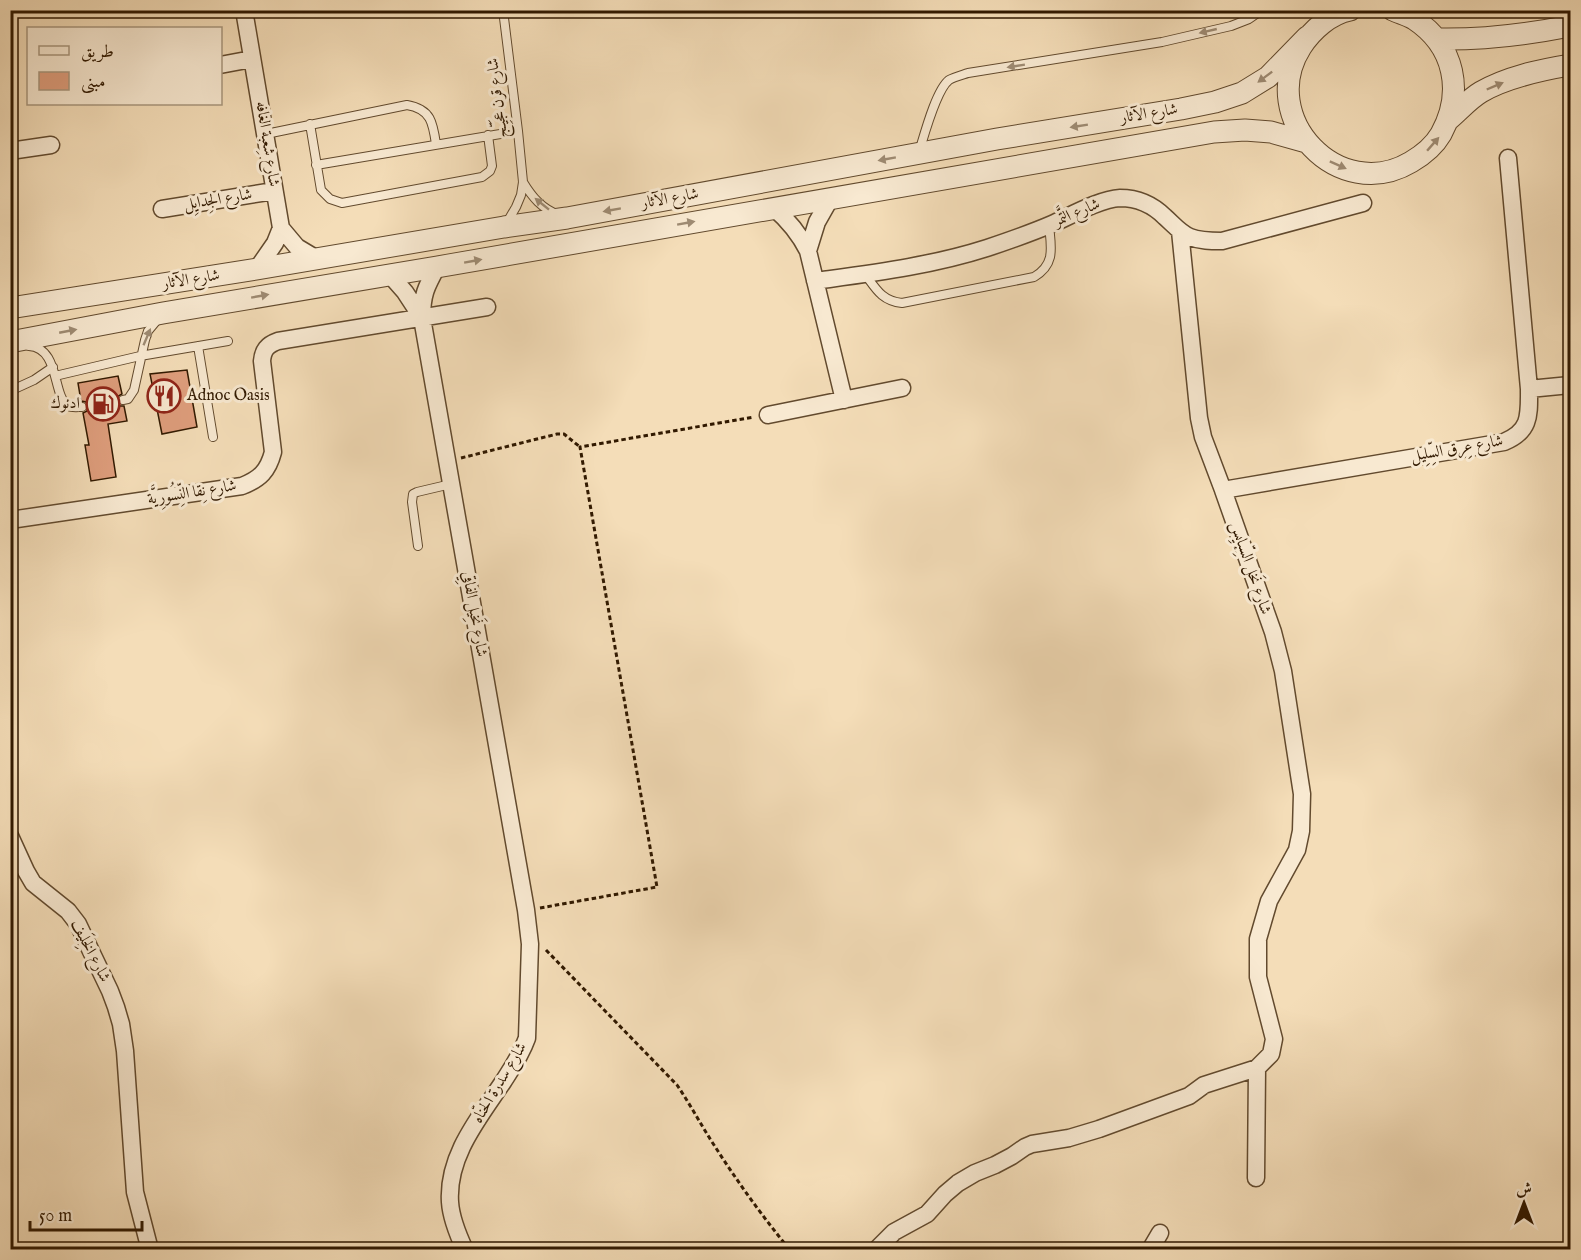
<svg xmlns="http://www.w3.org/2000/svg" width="1581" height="1260" viewBox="0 0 1581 1260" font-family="'IM FELL English',Amiri,serif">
<rect width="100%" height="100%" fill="#f4ddb8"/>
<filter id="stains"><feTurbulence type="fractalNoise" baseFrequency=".00333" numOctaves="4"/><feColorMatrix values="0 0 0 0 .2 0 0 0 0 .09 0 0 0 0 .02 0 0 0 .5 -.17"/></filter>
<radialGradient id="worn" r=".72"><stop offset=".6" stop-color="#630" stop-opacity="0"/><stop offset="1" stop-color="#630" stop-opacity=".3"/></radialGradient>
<path fill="#df9e7d" stroke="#311900" stroke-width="1.5" d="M187,370l10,57 -35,7 -12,-60z
M118,376l4,18 -5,3v5l3,4h4l3,15 -19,3 8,53 -25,4 -6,-36h4l-6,-32 4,-2 1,-5 -2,-4 -5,-1 -3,-18z"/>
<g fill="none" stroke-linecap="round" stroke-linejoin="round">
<g stroke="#624a2e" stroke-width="10">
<path id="service" d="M503,10l15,121 5,51 -2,13 -5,12 -10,17
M310,124l11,66 9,9 12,4 140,-26 8,-6 2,-5 -4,-31
M266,134l141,-29c24,4 26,18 29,39
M919,152c5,-16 17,-62 30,-72 5,-3 13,-5 19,-7l194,-31 69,-16 18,-7 13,-9
M316,165l202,-34
M523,182c9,15 19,27 36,33
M865,274c11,15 17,27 37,29l132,-26c22,-13 17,-30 15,-52
M29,346c31,2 23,49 39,60 4,2 10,1 14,1
M198,346l15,91
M55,376l85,-20 88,-15
M10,391l24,-11 19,-13
M123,400l5,-1 6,-9 11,-50 3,-9 10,-12
M418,546l-6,-44 1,-8 4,-2 34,-8"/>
</g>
<g stroke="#624a2e" stroke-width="19">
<path id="minor" d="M244,10l37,218 16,19 20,12
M220,65l32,-6
M10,151l41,-6
M774,208c15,13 25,25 34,43l36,149
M162,209l112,-18
M1180,231l19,187 4,19 20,53 50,142 10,39 19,123 -1,37 -4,19 -28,51 -11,38v38l16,62 -3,15 -14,14 -1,110
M808,251l9,-29 13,-23
M437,267c-11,20 -15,28 -15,51l104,592 4,34 -3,94c-6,17 -15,30 -24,44 -24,36 -56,74 -53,120 1,16 8,33 15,48
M257,269l18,-26 6,-15
M390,275l15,17 17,26
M815,281c58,-8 116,-15 172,-33 21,-7 44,-15 65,-24 18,-8 48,-25 68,-26 17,0 33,7 45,19 8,7 15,16 25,20 10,4 21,4 32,4l141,-38
M1529,389l41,-4
M768,415l134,-27
M1223,490l281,-48c27,-11 25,-27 25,-53l-21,-231
M10,520l232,-34c18,-7 26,-15 31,-34l-11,-91c1,-11 5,-16 16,-20l209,-34
M10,836l16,35 7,12 35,28 10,13 32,67 6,16 5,17 4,27 10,141 15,58
M876,1250l18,-18 33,-18 18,-20 13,-11 17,-10 20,-8 17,-9 13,-9 7,-3 37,-6 30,-9 90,-33 15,-11 53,-17
M1150,1250l10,-17"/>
</g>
<g stroke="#624a2e" stroke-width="23">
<path id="tertiary" d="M1350,10c-20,4 -38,20 -49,37 -45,71 38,158 110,115 12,-7 23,-16 30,-28 23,-42 14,-88 -27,-115 -7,-4 -15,-6 -21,-9
M1437,39c47,1 87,-4 133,-13
M1448,120c11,-9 21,-21 33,-28 26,-15 59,-22 89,-27
M10,308l247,-39 247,-42 63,-9 430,-79 184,-30 34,-7 27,-9 26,-16 39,-40
M10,342l153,-29 274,-46 777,-135 31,-2 26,2 35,10"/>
</g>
<path stroke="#311900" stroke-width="3" stroke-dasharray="4.5 3" stroke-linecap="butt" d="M461,458l96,-24h7l16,13
M540,908l117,-21 -77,-440 174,-30
M546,950l131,135c13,19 24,40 37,60 23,36 48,71 76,105"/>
<use href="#service" stroke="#f8e9d1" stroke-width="8"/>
<use href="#minor" stroke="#f8e9d1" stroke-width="16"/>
<use href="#tertiary" stroke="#f8e9d1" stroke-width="21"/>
</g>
<defs><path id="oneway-solid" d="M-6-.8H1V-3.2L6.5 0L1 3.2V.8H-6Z" transform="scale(1.5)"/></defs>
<g fill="#9e8b73">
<use href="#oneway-solid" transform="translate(1208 31) rotate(167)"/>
<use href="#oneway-solid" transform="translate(1016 66) rotate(171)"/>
<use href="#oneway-solid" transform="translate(1265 77) rotate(143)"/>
<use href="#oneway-solid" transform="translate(1495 86) rotate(-23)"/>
<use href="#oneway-solid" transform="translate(1079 126) rotate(171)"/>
<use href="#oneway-solid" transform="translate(1433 144) rotate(-49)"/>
<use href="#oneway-solid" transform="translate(887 159) rotate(170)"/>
<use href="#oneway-solid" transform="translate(1338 165) rotate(24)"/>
<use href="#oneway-solid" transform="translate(542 204) rotate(-141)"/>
<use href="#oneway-solid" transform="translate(612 210) rotate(170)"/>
<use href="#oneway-solid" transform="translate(686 223) rotate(-10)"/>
<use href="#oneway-solid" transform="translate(473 261) rotate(-10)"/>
<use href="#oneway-solid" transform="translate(260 296) rotate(-10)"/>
<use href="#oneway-solid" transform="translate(68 331) rotate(-11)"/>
<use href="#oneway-solid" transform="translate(147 337) rotate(-67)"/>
</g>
<defs>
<g id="restaurant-ring" transform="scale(1.725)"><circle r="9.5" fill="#f8e9d1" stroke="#8f2418" stroke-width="1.5"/><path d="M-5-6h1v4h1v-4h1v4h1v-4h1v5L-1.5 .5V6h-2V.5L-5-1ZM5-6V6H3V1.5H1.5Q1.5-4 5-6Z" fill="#8f2418"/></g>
<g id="fuel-ring" transform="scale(1.725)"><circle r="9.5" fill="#f8e9d1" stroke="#8f2418" stroke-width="1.5"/><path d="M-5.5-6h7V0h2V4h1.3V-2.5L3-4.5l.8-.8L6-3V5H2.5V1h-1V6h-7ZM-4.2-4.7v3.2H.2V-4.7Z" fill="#8f2418"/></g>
</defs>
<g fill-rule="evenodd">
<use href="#restaurant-ring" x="164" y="396"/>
<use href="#fuel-ring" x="103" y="404"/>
</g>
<g text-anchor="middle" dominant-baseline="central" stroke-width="6" stroke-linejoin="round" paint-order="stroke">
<g font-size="16" fill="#311900" stroke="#f8e9d1">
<text transform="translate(498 98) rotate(-97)">شارع قرن عجَيِّج</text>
<text transform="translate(1149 114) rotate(-9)">شارع الآثار</text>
<text transform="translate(267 144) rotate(81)">شارع شِعبة الغافه</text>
<text transform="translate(670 199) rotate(-10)">شارع الآثار</text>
<text transform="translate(218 200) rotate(-9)">شارع الجِدايِل</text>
<text transform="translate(1077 213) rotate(-23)">شارع التَّمر</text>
<text transform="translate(191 280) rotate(-9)">شارع الآثار</text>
<text transform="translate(1457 449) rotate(-10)">شارع عِرق السِّلِيل</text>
<text transform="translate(192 493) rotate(-9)">شارع نِقا النِّسُورِيَّة</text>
<text transform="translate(1250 568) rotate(71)">شارع نَخل السِّبايِس</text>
<text transform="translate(474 614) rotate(80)">شارع نَخِيل الفاقِي</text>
<text transform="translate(90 951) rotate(63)">شارع الخِلَيف</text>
<text transform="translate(500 1083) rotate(-59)">شارع سدرة الحنّاه</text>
</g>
<g font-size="16" fill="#311900" stroke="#f8e9d1" text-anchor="start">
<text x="187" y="396">Adnoc Oasis</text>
<text x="80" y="404" text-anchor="end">ادنوك</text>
</g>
</g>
<rect width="1581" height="1260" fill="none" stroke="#f4ddb8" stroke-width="36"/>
<rect x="12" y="12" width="1557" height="1236" fill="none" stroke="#311900" stroke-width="3"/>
<rect x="18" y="18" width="1545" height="1224" fill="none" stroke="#311900" stroke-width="1.5"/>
<rect x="27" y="27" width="195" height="78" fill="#f8e9d1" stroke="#a8967d" stroke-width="1.5"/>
<rect x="39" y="46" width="30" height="9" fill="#f8e9d1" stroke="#a8967d" stroke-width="1.5"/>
<text x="81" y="57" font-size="18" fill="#311900">طريق</text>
<rect x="39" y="72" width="30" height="18" fill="#df9e7d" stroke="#a8967d" stroke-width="1.5"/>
<text x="81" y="87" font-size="18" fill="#311900">مبنى</text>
<g transform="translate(1524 1203)" stroke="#f8e9d1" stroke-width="4.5" paint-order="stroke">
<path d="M0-4.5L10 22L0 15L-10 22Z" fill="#311900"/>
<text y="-9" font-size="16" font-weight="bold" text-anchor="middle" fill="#311900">ش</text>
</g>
<path d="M30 1221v9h112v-9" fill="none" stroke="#311900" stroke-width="3"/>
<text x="39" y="1221" font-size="18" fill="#311900" stroke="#f8e9d1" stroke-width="4.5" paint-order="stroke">50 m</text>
<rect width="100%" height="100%" filter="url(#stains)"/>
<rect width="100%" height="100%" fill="url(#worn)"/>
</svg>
